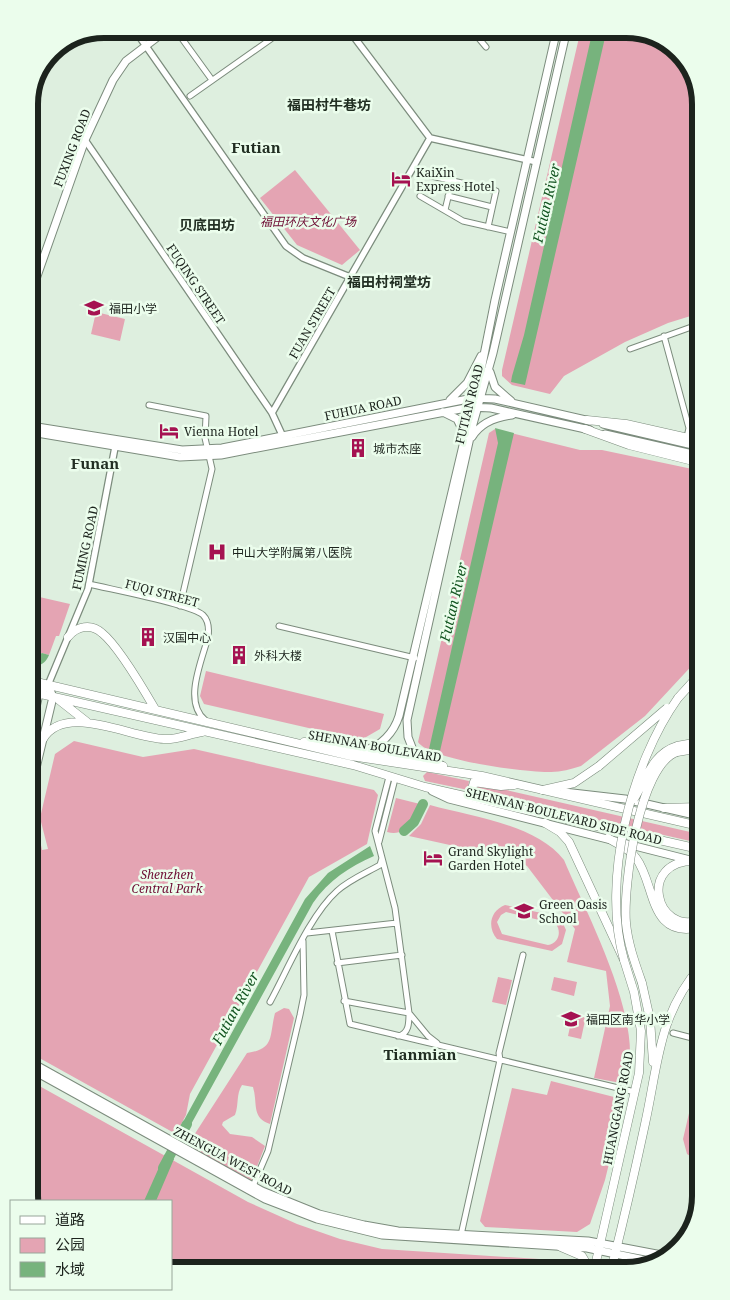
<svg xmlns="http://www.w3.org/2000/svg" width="730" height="1300" viewBox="0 0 730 1300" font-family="'Noto Serif','Noto Sans SC',serif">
<rect width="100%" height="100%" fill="#deefdf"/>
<path fill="#e4a4b3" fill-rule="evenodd" d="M581,29h51l40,15 23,30 2,240 -29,9 -43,19 -61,34 -14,18 -38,-9 -10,-9v-6z
M295,170l65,80 -18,15 -45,-20 -37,-47z
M96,312l29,7 -5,22 -29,-7z
M495,429l85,21h22l95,20 1,189 -53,57 -64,50c-10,3 -20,6 -30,6 -24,1 -121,-12 -133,-30l71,-309z
M35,596l35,8 -11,32h-3l-7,19 -7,-2 -7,4 -3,8 -1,-56z
M206,671l178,43 -4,15 -19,11 -157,-36 -4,-8z
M74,741l69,16 51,-8 180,41 4,5 -11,49 -58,33 -119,217 -4,21 -10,19 -142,-79 -1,-203 5,-21 4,19 6,-1 -8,-31 15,-64z
M427,772l42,9 -1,9 -43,-9 -2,-5z
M480,784l219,50v9l-221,-50 -3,-6z
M396,798l24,6c-7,16 -13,33 -33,28z
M430,805c43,12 106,19 134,55 22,53 84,167 61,222l-4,1 -27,-5 16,-72 -4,-35 -39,-9 8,-33 -48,-63 -9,-6 -109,-24 12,-12z
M505,905l55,12 6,13 -4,14 -10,7 -55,-12c-10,-12 -7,-28 8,-34zM506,912l50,12c6,9 2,19 -8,21l-46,-11 -5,-12 4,-7z
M498,977l14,3 -6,25 -14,-3z
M554,977l23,5 -3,14 -23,-6z
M284,1008l5,1 5,9 -24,106c-19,-6 -12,-21 -17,-37l-11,-2c-6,9 -3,19 -7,30l-12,7 -1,3 8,9 22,3 13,9 -9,23 1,11 -5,2 -65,-36 60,-93c28,-4 22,-16 28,-40z
M573,1013l13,3 -5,23 -13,-3z
M700,1066l1,85 -8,-1 3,-13 -6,-1c-2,9 2,16 11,20v7l-14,-9 -4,-15z
M551,1081l67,17 5,8 -18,74 -15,44 -13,8 -92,-5 -5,-6 32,-133 35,7z
M34,1083l214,119 49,22 43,15 42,10 189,12 5,5 -405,4v-69h-137z"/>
<path fill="#77b37d" d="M593,29h14l-82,356 -14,-3 1,-6 12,-41z
M495,428l19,5 -74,318 -11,-2 69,-306z
M42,653l7,2c-3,7 -8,12 -17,10l3,-8z
M370,846l4,10c-25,11 -45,24 -61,47l-129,234 -7,-4 128,-234 23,-26z
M165,1154l9,5 -18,42h-12z"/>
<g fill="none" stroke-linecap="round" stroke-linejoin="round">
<path stroke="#77b37d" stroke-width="10" d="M404,831l10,-9 9,-18
M163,1168l24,-44"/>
<g stroke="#7c8c7d" stroke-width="7">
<path id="minor" d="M175,29l37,51
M471,29l15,18
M190,96l81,-57 -7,-10
M423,174l73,17 -8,36
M420,196l43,25 48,11
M448,196l44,11
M445,210l7,-29
M664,336l25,92 -2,9
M630,349l67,-24
M149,405l57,11 -1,22 7,31 -32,137
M89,584c20,5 102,20 114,31 6,6 6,15 5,22 -6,24 -25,64 -3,83
M279,626l136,32
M389,777l-14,54 20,77 14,105c0,10 0,21 -11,23
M379,842l16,-63
M332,931l18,93 285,68
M307,933l90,-10
M337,963l65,-8
M344,1001l65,12 19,23 9,7
M270,1002c18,-33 40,-87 67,-111 12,-11 29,-18 43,-26l2,-7
M673,1033l27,7
M253,1186l15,-35 32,-136 4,-20 -1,-54
M461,1235l39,-175 -1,-7 24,-98"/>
</g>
<g stroke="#7c8c7d" stroke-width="8">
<path id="tertiary" d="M134,29l152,217 17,12 47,19
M348,29l82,109 107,24
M85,140l187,273 12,26
M272,413l158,-275
M48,685l40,-96 28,-147"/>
</g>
<g stroke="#7c8c7d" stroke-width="9">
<path id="secondary" d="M30,296l55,-156 28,-60 13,-19 42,-32
M490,372l5,15 16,14
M450,400l17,-17 14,-27
M443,412l14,7 7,14
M603,424l94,22
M31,426l151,24 40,-2 251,-50 22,1 95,22
M31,432l149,25 41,-2 250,-48 20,1 99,22
M605,434l92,21
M472,437c9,-15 24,-20 40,-22
M32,725l7,-31 9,-9 5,12 -21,88
M364,750c17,-3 30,-18 35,-34l83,-351 13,-65 62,-271
M441,765l-28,-15 -5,-13 -1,-17 66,-296 20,-71 74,-324
M432,791l17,8 245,62
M564,792l61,7 74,17
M34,1064l228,127 57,23 45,11 34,6 190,10 79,15
M34,1071l231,128 52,20 65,16 205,13 72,15"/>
</g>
<g stroke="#7c8c7d" stroke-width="9">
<path id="primary" d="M68,637c9,-11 23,-14 34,-4 15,12 42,57 53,76
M32,681l319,75 131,20 217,50
M32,692l321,73 72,22 274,62
M59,700l28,22
M43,739c22,-37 88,-1 121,0 13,1 25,-5 38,-7
M304,742l21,1 118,23
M480,796l-8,-7 2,-7 27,4 13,-1"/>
</g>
<g stroke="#7c8c7d" stroke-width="9">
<path id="trunk" d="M587,420l39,4 71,16
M585,429l44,16 68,17
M678,698l20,-22
M677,746l11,-2 11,2
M677,752l12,-2 10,2
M543,790l31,-7 25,-17
M664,808l35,-1
M545,823l15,9 9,10 55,118 10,32 7,39 -2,42 -44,193
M608,838c9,6 22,11 28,20 20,26 12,82 64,69
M696,861c-59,-2 -41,75 4,59
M642,983l8,36 3,43
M561,1247l21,9 6,10
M612,1266c12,-47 23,-95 33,-142 13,-58 13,-109 55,-157"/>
</g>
<use href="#minor" stroke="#fff" stroke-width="5"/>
<use href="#tertiary" stroke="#fff" stroke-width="5.5"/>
<use href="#secondary" stroke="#fff" stroke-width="7"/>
<use href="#primary" stroke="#fff" stroke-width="8"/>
<use href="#trunk" stroke="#fff" stroke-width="8"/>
<g stroke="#7c8c7d" stroke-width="9" stroke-linecap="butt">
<path id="trunk-bridge" d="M599,766l68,-58
M634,799c12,-20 19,-46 43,-53
M624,960c-23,-79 7,-196 54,-262
M642,983c-7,-20 -14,-39 -16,-60 -3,-37 13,-158 51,-171"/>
</g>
<use href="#trunk-bridge" stroke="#fff" stroke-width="8"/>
</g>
<defs>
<g id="hotel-bare" transform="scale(1.5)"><path d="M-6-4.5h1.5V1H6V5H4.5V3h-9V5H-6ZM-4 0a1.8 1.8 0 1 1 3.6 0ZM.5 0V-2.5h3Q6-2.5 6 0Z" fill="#a51251" stroke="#ebfdec" stroke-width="2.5" paint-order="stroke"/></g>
<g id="school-bare" transform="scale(1.5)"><path d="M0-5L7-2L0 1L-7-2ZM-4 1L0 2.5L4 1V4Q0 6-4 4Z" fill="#a51251" stroke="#ebfdec" stroke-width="2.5" paint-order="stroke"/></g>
<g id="building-bare" transform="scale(1.5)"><path d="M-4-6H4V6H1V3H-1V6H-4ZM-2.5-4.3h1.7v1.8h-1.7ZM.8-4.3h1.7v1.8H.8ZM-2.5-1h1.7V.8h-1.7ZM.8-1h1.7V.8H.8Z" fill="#a51251" stroke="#ebfdec" stroke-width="2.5" paint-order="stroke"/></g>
<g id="hospital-bare" transform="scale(1.5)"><path d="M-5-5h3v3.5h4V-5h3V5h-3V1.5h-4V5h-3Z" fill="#a51251" stroke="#ebfdec" stroke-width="2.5" paint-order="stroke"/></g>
</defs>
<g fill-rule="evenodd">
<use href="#hotel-bare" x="401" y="179"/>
<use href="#school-bare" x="94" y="308"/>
<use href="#hotel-bare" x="169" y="431"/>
<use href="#building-bare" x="358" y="448"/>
<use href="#hospital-bare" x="217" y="552"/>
<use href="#building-bare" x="148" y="637"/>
<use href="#building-bare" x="239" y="655"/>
<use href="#hotel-bare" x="433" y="858"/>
<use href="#school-bare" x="524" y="911"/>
<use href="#school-bare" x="571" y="1019"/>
</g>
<g text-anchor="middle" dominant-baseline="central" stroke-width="5" stroke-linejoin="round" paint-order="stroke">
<g font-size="12" fill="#1c231d" stroke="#ebfdec">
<text transform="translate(72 148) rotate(-69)">FUXING ROAD</text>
<text transform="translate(196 284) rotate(56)">FUQING STREET</text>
<text transform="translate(312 323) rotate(-60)">FUAN STREET</text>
<text transform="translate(469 404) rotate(-76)">FUTIAN ROAD</text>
<text transform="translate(363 408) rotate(-12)">FUHUA ROAD</text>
<text transform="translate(85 548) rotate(-78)">FUMING ROAD</text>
<text transform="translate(162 593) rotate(15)">FUQI STREET</text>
<text transform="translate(375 746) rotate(10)">SHENNAN BOULEVARD</text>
<text transform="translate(564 816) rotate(14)">SHENNAN BOULEVARD SIDE ROAD</text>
<text transform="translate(618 1108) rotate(-79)">HUANGGANG ROAD</text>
<text transform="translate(233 1161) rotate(28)">ZHENGUA WEST ROAD</text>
</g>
<g font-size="12" fill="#1c231d" stroke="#ebfdec" text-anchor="start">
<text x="416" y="172">KaiXin<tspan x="416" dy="14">Express Hotel</tspan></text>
<text x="109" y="308">福田小学</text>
<text x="184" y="431">Vienna Hotel</text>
<text x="373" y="448">城市杰座</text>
<text x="232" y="552">中山大学附属第八医院</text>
<text x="163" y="637">汉国中心</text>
<text x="254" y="655">外科大楼</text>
<text x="448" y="851">Grand Skylight<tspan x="448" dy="14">Garden Hotel</tspan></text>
<text x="539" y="904">Green Oasis<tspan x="539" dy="14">School</tspan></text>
<text x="586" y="1019">福田区南华小学</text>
</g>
<g font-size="12" font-style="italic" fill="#6e0d34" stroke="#ebfdec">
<text x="308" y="221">福田环庆文化广场</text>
<text x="167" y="874">Shenzhen<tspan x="167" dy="14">Central Park</tspan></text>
</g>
<g font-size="14" font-weight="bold" fill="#222f23" stroke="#ebfdec">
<text x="329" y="104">福田村牛巷坊</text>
<text x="207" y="224">贝底田坊</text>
<text x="389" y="281">福田村祠堂坊</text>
</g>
<g font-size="14" font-style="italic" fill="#125420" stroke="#ebfdec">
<text transform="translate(546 203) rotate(-77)">Futian River</text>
<text transform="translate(453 602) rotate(-77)">Futian River</text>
<text transform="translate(235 1008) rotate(-61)">Futian River</text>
</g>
<g font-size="15" font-weight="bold" fill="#222f23" stroke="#ebfdec">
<text x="256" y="147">Futian</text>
<text x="95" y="463">Funan</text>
<text x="420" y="1054">Tianmian</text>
</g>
</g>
<path d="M0 0H730V1300H0ZM104 38H626A66 66 0 0 1 692 104V1196A66 66 0 0 1 626 1262H104A66 66 0 0 1 38 1196V104A66 66 0 0 1 104 38Z" fill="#ebfdec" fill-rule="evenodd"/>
<path fill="none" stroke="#1c231d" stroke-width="6" d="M104 38H626A66 66 0 0 1 692 104V1196A66 66 0 0 1 626 1262H104A66 66 0 0 1 38 1196V104A66 66 0 0 1 104 38Z"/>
<rect x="10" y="1200" width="162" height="90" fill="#ebfdec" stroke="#98a699"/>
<rect x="20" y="1216" width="25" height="8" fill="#ffffff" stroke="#98a699"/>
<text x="55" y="1225" font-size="15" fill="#1c231d">道路</text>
<rect x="20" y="1238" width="25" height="15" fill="#e4a4b3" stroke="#98a699"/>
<text x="55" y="1250" font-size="15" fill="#1c231d">公园</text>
<rect x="20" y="1262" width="25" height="15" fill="#77b37d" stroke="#98a699"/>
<text x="55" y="1275" font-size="15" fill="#1c231d">水域</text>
</svg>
